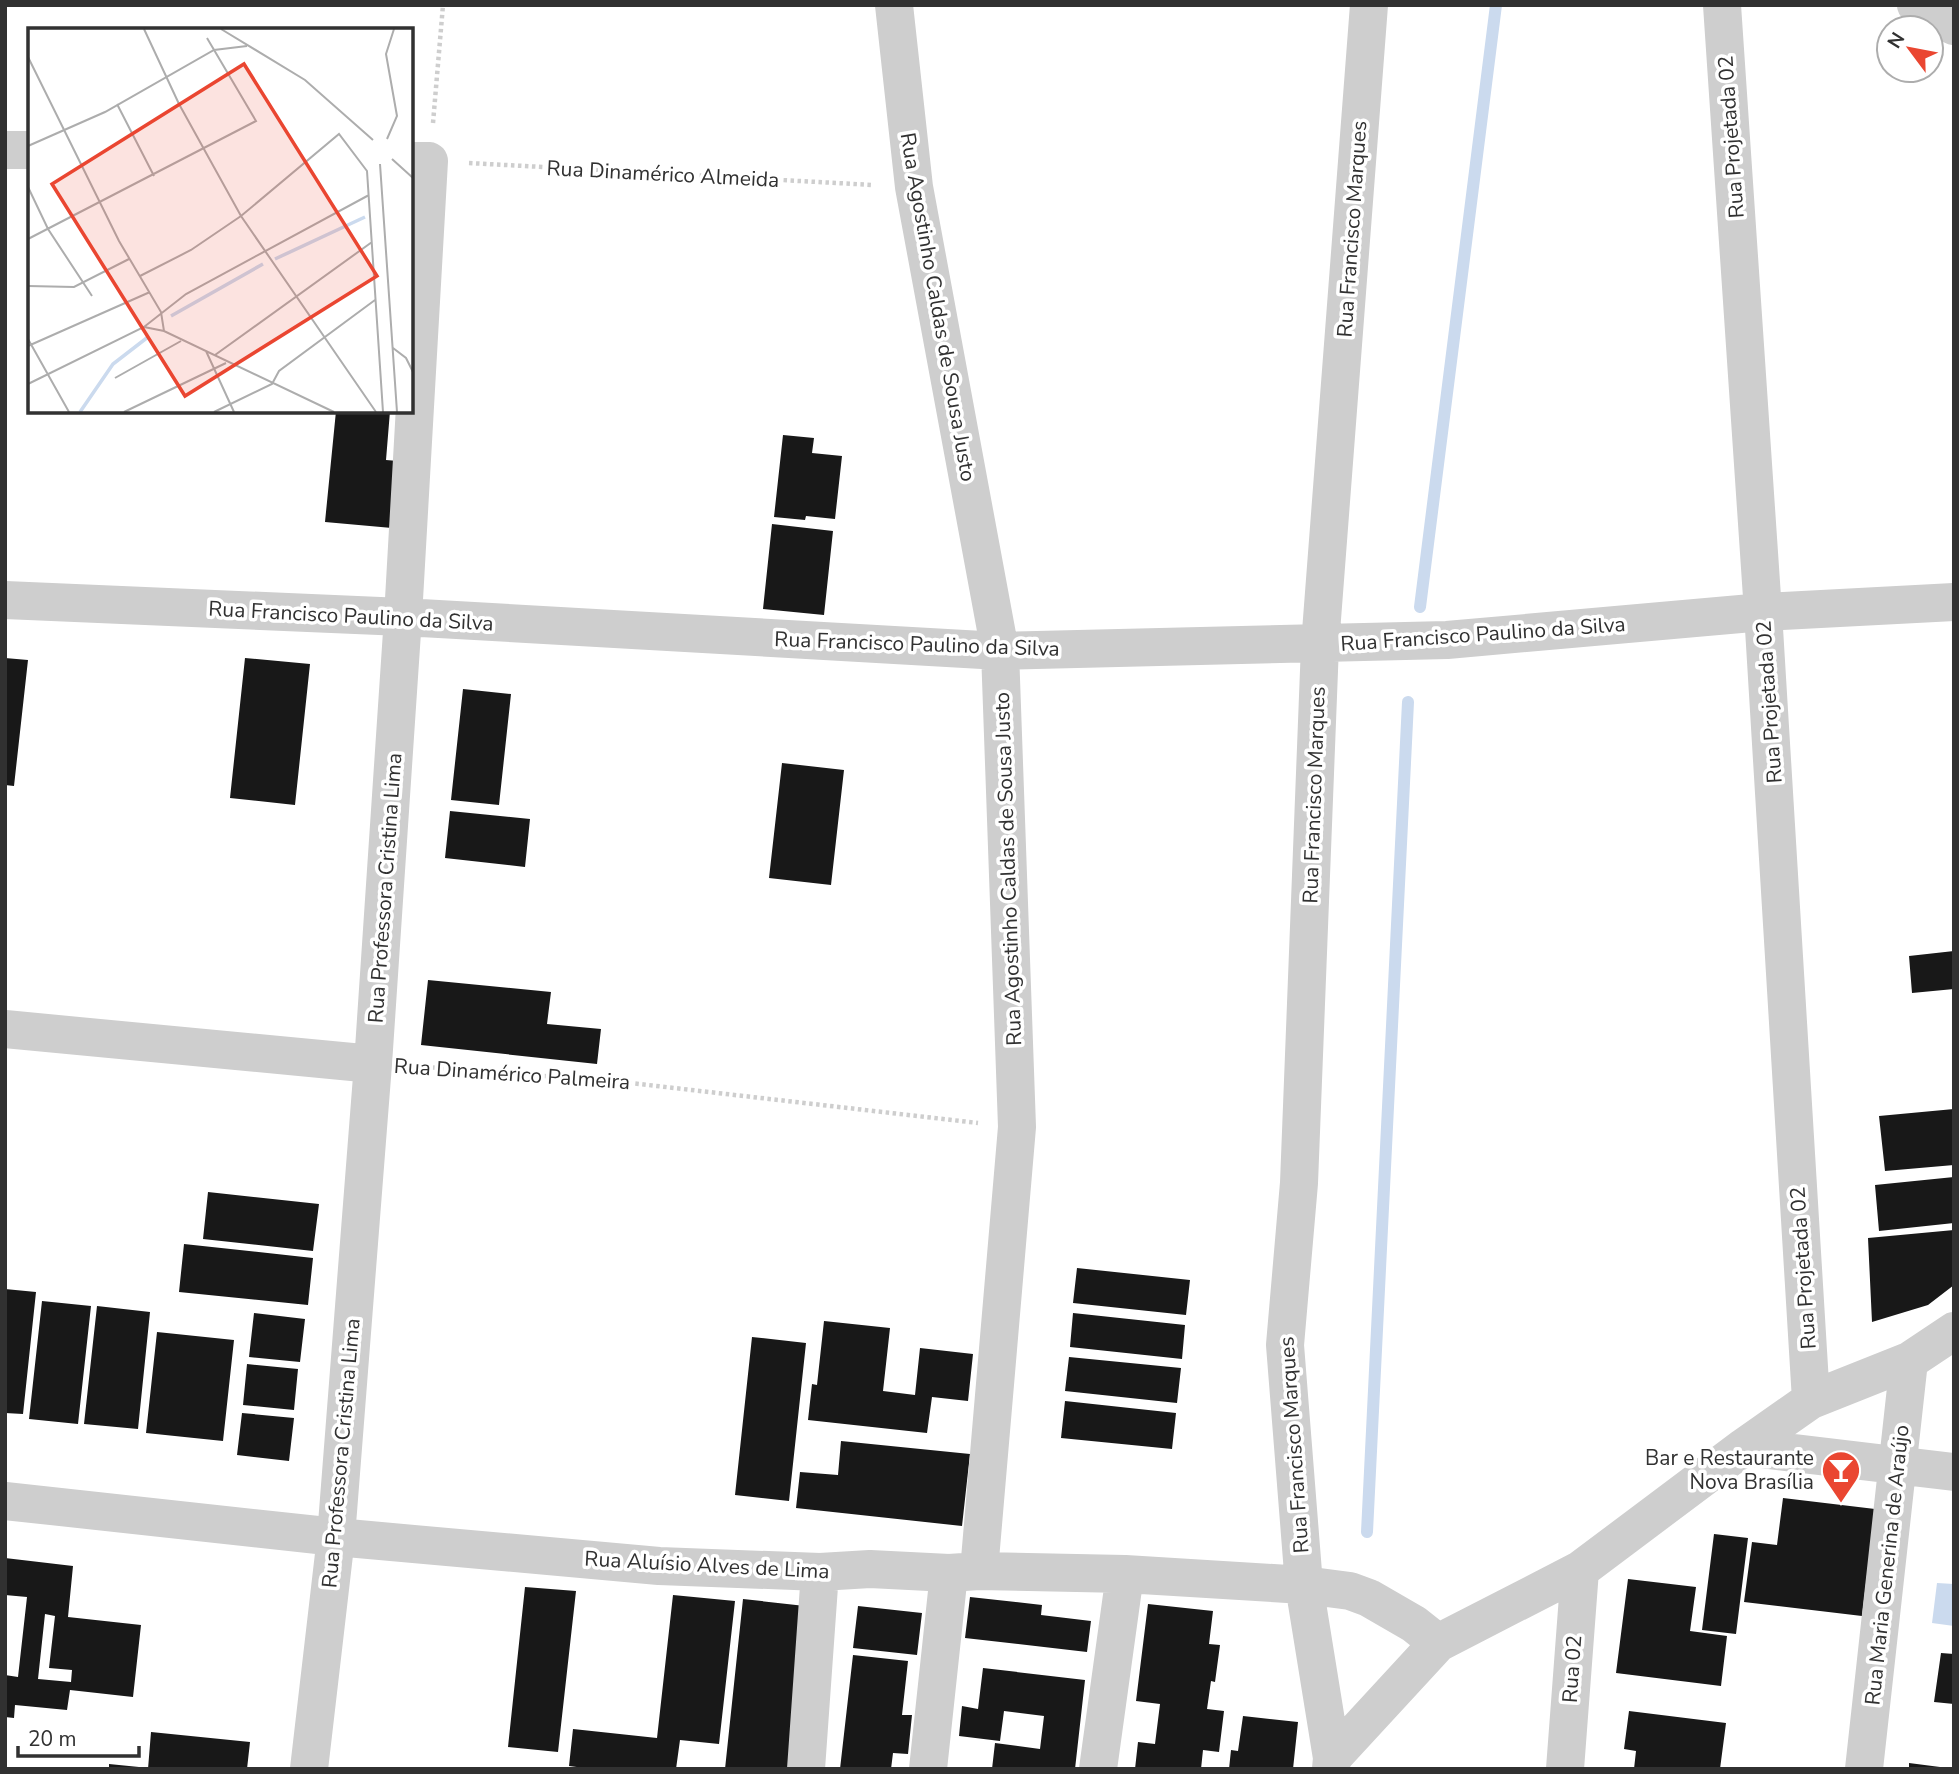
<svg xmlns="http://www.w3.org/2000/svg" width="1959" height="1774" viewBox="0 0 1959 1774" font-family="'Nunito Sans',sans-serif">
<rect width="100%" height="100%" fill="#fff"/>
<path fill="#cbdaee" d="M1937,1583l17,1v42l-22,-3z"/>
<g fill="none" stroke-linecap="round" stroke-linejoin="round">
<path stroke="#cbdaee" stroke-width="12" d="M1420,607l76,-602
M1367,1532l41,-830"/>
</g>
<path fill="#181818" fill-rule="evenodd" d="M336,411h54l-4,49 12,1 -6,67 -67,-6z
M783,435l31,3 -2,15 30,3 -7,63 -29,-3 -1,4 -31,-3z
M772,524l61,7 -9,84 -61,-6z
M5,658l23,2 -14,126 -9,-1z
M245,658l65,6 -15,141 -65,-7z
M463,689l48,5 -12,111 -48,-5z
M782,763l62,7 -13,115 -62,-7z
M450,811l80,8 -5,48 -80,-9z
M1954,951v38l-42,4 -3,-37z
M428,980l123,12 -4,32 54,5 -4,35 -176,-19z
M1954,1109v56l-69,6 -6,-55z
M1954,1177v46l-75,8 -4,-46z
M208,1192l111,12 -6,47 -110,-12z
M1954,1230v55l-26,20 -56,17 -4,-84z
M184,1244l129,14 -5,47 -129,-13z
M1077,1268l113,12 -4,35 -113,-12z
M5,1289l31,3 -13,122 -18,-1z
M42,1301l49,5 -13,118 -49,-5z
M97,1306l53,6 -12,117 -54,-5z
M254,1313l51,6 -5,43 -51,-5z
M1073,1313l112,12 -3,34 -112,-12z
M824,1321l66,7 -7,63 32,4 5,-47 53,6 -5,47 -36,-4 -5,36 -119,-13 4,-36 5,1z
M157,1332l77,8 -11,101 -77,-8z
M752,1337l54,6 -17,158 -54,-6z
M1069,1357l112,11 -4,35 -112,-12z
M247,1364l51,5 -4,41 -51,-5z
M1065,1401l111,12 -4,36 -111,-11z
M242,1413l52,5 -5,43 -52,-6z
M841,1441l129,13 -8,72 -166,-18 4,-36 38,3z
M1783,1498l92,11 -13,107 -118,-14 8,-60 25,3z
M1714,1534l34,4 -12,96 -34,-4z
M5,1558l68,8 -5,51 73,8 -8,72 -63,-7 -3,20 -52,-5 -1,13 -9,-1v-42l13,2 9,-80 -22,-2zM45,1614l10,2 -6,52 23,2 -1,12 -33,-3z
M1628,1579l68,8 -6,44 37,5 -6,50 -105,-13z
M525,1587l51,4 -18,161 -50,-5z
M673,1595l62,6 -16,143 -39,-4 -4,29h-84l-23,-3 4,-37 84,9z
M970,1597l72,8 -1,10 50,6 -4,31 -122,-14z
M743,1599l62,7 -17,163h-63z
M1148,1604l65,7 -4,33 11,1 -5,37 -4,-1 -4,28 17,2 -5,41 -16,-2 -2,19h-66l3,-27 17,2 5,-40 -24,-3z
M858,1606l64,7 -5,42 -64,-7z
M1941,1653l13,1v50l-20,-2z
M853,1655l55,6 -6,54h10l-4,39 -15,-1 -2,16h-51z
M983,1668l102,12 -10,89h-83l3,-26 45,6 4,-33 -40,-5 -4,30 -41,-5 3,-30 16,3z
M1629,1711l97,12 -6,46h-86l2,-18 -12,-2z
M1243,1716l55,6 -5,47h-64l2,-19 7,1z
M151,1732l99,10 -3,27h-99z
M1909,1763l31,4 -1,2h-30z
M109,1764l30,3v2h-30z"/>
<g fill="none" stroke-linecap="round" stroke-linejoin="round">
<path stroke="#cecece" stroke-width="4.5" stroke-dasharray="3.5 3.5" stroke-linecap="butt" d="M433,123l10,-118
M469,163l404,22
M412,1066l210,16 356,41"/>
<path stroke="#cecece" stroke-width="38" d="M894,5l20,182 86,464 17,476 -38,444
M1722,5l41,607 48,788
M1916,5l38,21
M5,150h25
M5,600l398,17 597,34 447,-11 316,-28 191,-10
M5,1029l368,35
M1744,1447l210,25
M5,1501l331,36 323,29 161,6 50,-3 79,4 30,-2 146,3 179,11 46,6 19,7 45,26 24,19
M1332,1758l106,-115 142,-73 164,-123 67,-47 98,-39 45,-30
M309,1769l27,-232 37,-473 30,-447 26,-456h-18
M806,1769l14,-197
M928,1769l21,-196
M1098,1769l27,-195
M1331,1769l1,-11 -28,-173 -19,-240 14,-162 21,-538 49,-640
M1565,1769l15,-199
M1864,1769l45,-408"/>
</g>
<defs>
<g id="bar-pin" transform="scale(2.0125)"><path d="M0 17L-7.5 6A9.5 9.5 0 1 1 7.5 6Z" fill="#ea4631" stroke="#fff"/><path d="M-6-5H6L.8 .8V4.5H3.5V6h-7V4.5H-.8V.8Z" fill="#fff"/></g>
</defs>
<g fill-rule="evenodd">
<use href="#bar-pin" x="1841" y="1470"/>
</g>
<g text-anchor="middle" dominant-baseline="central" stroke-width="7" stroke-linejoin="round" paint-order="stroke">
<g font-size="21" fill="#313131" stroke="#fff">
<text transform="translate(1731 137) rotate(-94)">Rua Projetada 02</text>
<text transform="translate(663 174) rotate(3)">Rua Dinamérico Almeida</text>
<text transform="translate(1352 229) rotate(-86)">Rua Francisco Marques</text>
<text transform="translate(938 307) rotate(80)">Rua Agostinho Caldas de Sousa Justo</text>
<text transform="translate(351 616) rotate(3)">Rua Francisco Paulino da Silva</text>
<text transform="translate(1483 634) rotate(-4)">Rua Francisco Paulino da Silva</text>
<text transform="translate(917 644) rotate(2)">Rua Francisco Paulino da Silva</text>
<text transform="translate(1769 702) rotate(-94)">Rua Projetada 02</text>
<text transform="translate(1314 795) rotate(-88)">Rua Francisco Marques</text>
<text transform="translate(1008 869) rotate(-92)">Rua Agostinho Caldas de Sousa Justo</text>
<text transform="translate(385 888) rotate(-86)">Rua Professora Cristina Lima</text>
<text transform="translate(512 1074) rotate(4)">Rua Dinamérico Palmeira</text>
<text transform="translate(1803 1268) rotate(-94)">Rua Projetada 02</text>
<text transform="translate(1294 1445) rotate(-94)">Rua Francisco Marques</text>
<text transform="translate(341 1453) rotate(-85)">Rua Professora Cristina Lima</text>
<text transform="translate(707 1565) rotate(3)">Rua Aluísio Alves de Lima</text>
<text transform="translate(1887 1565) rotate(-84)">Rua Maria Generina de Araújo</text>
<text transform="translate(1572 1669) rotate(-86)">Rua 02</text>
</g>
<g font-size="21" fill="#313131" stroke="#fff" text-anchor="end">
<text x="1814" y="1458">Bar e Restaurante<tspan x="1814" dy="24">Nova Brasília</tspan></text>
</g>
</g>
<g transform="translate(28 28)">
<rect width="385" height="385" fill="#fff"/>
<path fill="none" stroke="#cbdaee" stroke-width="3.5" d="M247,231l90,-42M143,288l92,-52M52,384l33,-48 35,-27"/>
<path fill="none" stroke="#adadad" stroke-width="2" d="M116,1l35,75 62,112 135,196M193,1l84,51 68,60M0,29l91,184 42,71 3,19M89,76l37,72M359,111l10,-23 -11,-62 8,-25M0,118l77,-34 109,-62 33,-4M364,131l21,19M352,136l17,248M0,159l20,42 44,67M0,211l228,-118 -49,-83M112,248l51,-26 50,-34 98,-82 28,37 16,241M0,258l46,1 55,-28M116,299l20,4 170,81M0,311l41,73M0,318l122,-54M365,320l13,10 7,14M178,323l28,61M187,327l157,-113M87,350l66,-37M0,356l116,-57 42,-33 183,-99M96,384l102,-49M186,384l58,-28 7,-13 96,-71"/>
<path fill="#ea4631" fill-opacity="0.15" stroke="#ea4631" stroke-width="3.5" d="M216,36l133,212 -192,120 -133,-212z"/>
<rect width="385" height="385" fill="none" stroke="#313131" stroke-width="3.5"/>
</g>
<rect width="1959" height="1774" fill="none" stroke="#313131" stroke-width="14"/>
<g transform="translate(1910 49) rotate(302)"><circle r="33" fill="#ffffff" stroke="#adadad" stroke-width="2"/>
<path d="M0-5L12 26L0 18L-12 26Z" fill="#ea4631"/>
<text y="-10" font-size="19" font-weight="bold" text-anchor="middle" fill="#313131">N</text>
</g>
<path d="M18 1746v10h121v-10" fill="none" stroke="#313131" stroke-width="3.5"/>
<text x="28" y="1746" font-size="21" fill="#313131" stroke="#ffffff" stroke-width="5" paint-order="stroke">20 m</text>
</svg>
